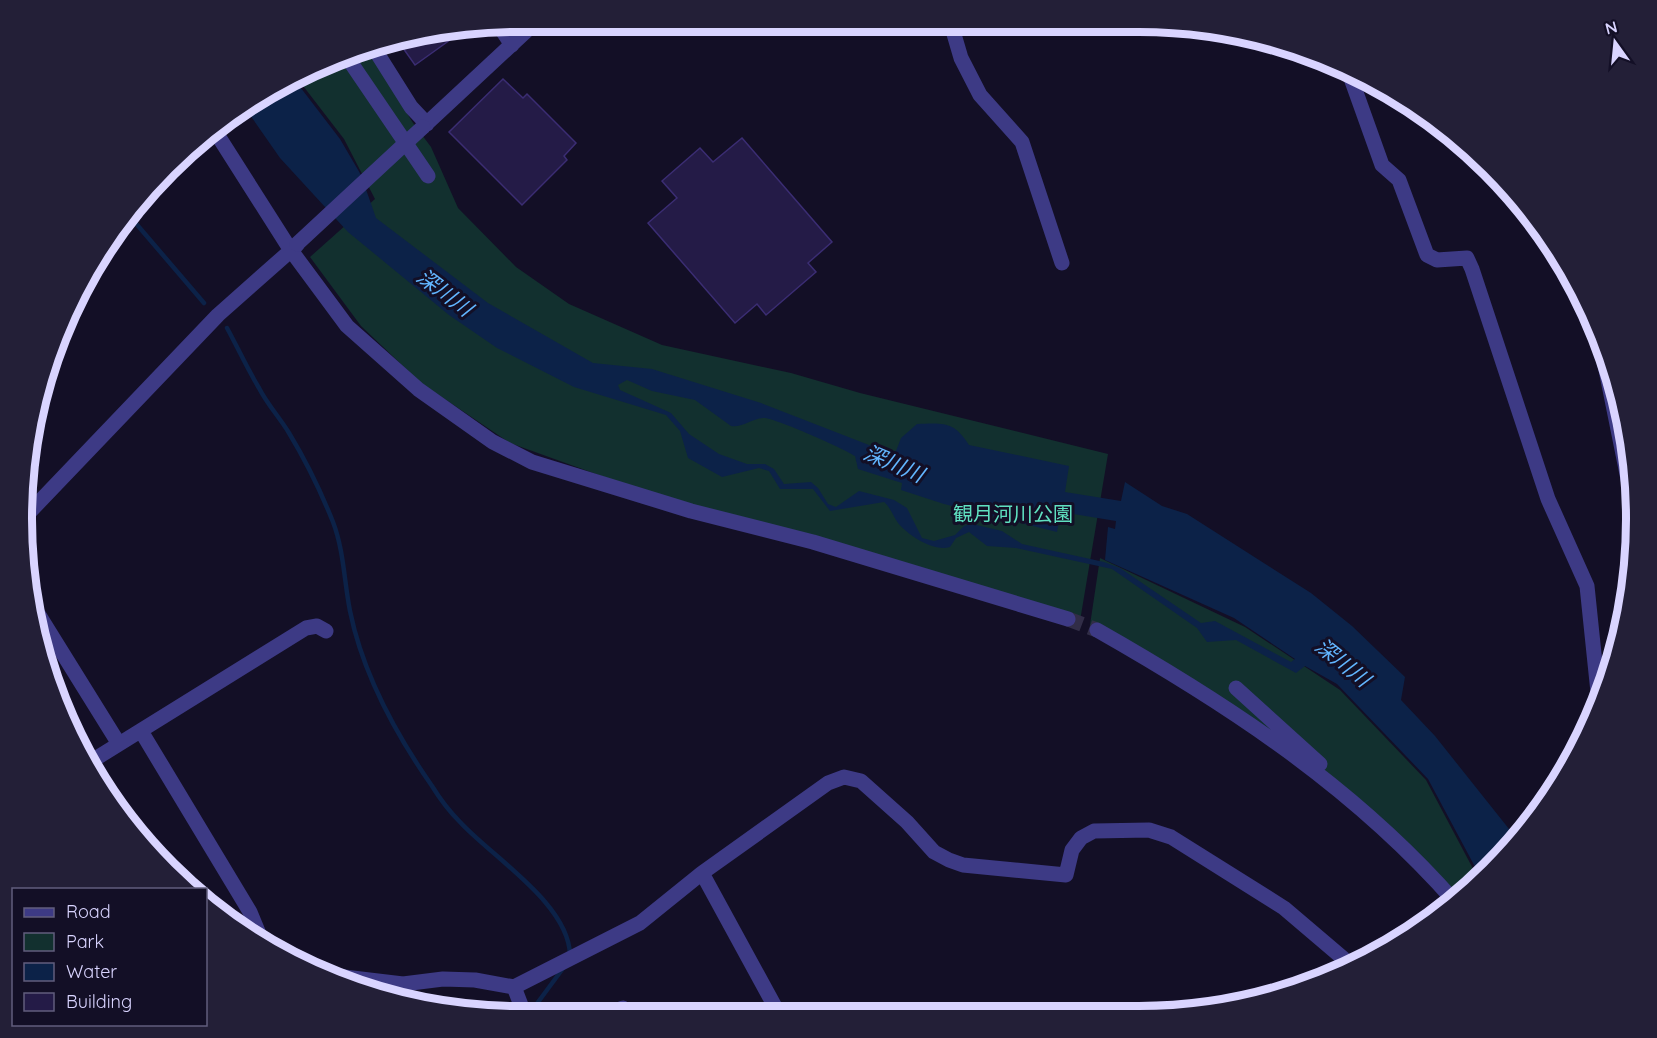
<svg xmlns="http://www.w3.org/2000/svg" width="1657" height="1038" viewBox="0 0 1657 1038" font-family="Quicksand,'Noto Sans JP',sans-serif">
<rect width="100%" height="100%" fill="#130f26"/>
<path fill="#12302f" d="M366,46l47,77 18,24 27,61 58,59 53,37 93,41 129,28 69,20 248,61 -28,167 -115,-38 -305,-86 -150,-54 -89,-60 -60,-57 -51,-69 65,-58 -31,-60 -47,-61z
M1100,558l145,69 95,63 86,90 53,100 -20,19 -59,-62 -299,-208 -11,-4z"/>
<path fill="#0c2248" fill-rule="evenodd" d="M294,79l46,60 21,36 15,43 112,85 105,60 59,6 109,34 126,49 9,-1 5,-13 16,-14c26,-1 37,-3 52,21l100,21 -4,26 56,9 4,-19 37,24 25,8 124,79 41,33 53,51 -4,23 34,36 82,103 -36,39 -53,-99 -91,-95 -32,-18 -9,7 -60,-33 -29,2 -10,-14 -85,-59 -96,-21 -29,-2 -18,-14 -13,6 -6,9c-17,5 -42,-12 -52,-24 -5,-7 -7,-15 -14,-21l-54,9 -17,-22h-33l-11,-18 -10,-3 -37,9 -34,-19 -8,-27 -14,-16 -92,-28 -77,-39 -48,-33 -101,-83 -68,-74 -37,-53zM627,380l25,11 43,9 36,26c11,2 20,-7 32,-8 8,-2 82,31 92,38l3,13 44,14 -1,7 43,14 113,28 4,-20 55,9 -1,8 -7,-2 -3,33 129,58 61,41 -4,3 -76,-41 -14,2 -81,-55 -16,-6 -82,-18 -20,-13 -30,-7 -8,2 -9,9 -21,6 -12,-3 -15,-30 -13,-8 -35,-9 -23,16 -8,-3 -10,-16 -7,-6 -27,2 -10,-15 -9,-5h-18l-28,-10 -30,-20 -18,-21 -51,-23 -2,-5z"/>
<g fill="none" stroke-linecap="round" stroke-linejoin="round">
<path stroke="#0c2248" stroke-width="4.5" d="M127,213l77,90
M227,328c11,20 20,40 32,60 8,16 21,30 30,45 17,28 32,59 44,89 11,29 11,59 17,89 13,64 45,122 82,175 8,13 18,26 28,36 32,35 109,82 110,133
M530,1013l34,-46"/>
</g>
<path fill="#241b47" stroke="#3b2d73" stroke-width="1.5" d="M464,30l-49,35 -17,-24z
M503,79l20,19 4,-4 49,49 -12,13 3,4 -45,45 -73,-73z
M742,138l90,104 -24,21 8,9 -50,43 -9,-11 -22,19 -87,-100 29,-25 -15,-17 38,-33 13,14z"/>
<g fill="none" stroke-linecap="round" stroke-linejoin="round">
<path stroke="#312d47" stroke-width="15" stroke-dasharray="15 8" stroke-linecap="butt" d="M1068,619l29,11"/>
<path stroke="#3d3a85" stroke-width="15" d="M498,24l14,21
M951,24l10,34 19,37 42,47 40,121
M372,45l39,62 16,17
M345,54l83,122
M1348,70l34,95 17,15 28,75 10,5 30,-2 5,11 76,230 39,87 12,116
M423,127l114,-106
M215,131l75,118 57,77 71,63 75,53 39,20 159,49 122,31 255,77
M1599,335l35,174
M21,521l197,-206 79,-70
M32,604l87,140
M1097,630c132,75 257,157 358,272
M1236,688l84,76
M141,731l109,181 12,29
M90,762l216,-134 11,-2 9,5
M702,873l77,141
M319,974l84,10 40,-5 32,1 39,7 126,-64 62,-50 126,-90 16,-6 17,4 46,41 27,30 15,8 14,5 103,10 6,-25 9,-12 13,-7 55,-1 22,7 113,71 67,57
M514,987l10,26
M609,1013l14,-5 5,6"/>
<path stroke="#3d3a85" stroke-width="15" d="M297,244l126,-117"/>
</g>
<g text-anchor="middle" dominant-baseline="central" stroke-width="6" stroke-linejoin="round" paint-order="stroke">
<g font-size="20" fill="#5fe0c0" stroke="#130f26">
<text x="1013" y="513">観月河川公園</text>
</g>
<g font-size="21" font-style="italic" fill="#62b6ff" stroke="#130f26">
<text transform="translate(445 292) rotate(37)">深川川</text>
<text transform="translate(894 463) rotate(23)">深川川</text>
<text transform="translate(1343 662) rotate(39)">深川川</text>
</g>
</g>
<path d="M0 0H1657V1038H0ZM519 32H1139A487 487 0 0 1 1626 519V519A487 487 0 0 1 1139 1006H519A487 487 0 0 1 32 519V519A487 487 0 0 1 519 32Z" fill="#231f37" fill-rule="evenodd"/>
<path fill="none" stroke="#d9d4ff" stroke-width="8" d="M519 32H1139A487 487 0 0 1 1626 519V519A487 487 0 0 1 1139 1006H519A487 487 0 0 1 32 519V519A487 487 0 0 1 519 32Z"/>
<rect x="12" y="888" width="195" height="138" fill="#130f26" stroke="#625e7d" stroke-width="1.5"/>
<rect x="24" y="908" width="30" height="9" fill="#3d3a85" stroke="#625e7d" stroke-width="1.5"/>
<text x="66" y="918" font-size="18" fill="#d9d4ff">Road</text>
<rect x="24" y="933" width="30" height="18" fill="#12302f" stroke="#625e7d" stroke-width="1.5"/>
<text x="66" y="948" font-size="18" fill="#d9d4ff">Park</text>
<rect x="24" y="963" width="30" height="18" fill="#0c2248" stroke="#625e7d" stroke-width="1.5"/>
<text x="66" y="978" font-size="18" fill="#d9d4ff">Water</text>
<rect x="24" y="993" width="30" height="18" fill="#241b47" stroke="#625e7d" stroke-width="1.5"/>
<text x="66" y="1008" font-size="18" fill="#d9d4ff">Building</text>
<g transform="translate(1615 42) rotate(345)" stroke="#130f26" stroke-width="4.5" paint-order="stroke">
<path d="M0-4.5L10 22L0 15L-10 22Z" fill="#d9d4ff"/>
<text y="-9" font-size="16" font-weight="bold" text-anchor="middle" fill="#d9d4ff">N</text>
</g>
</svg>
